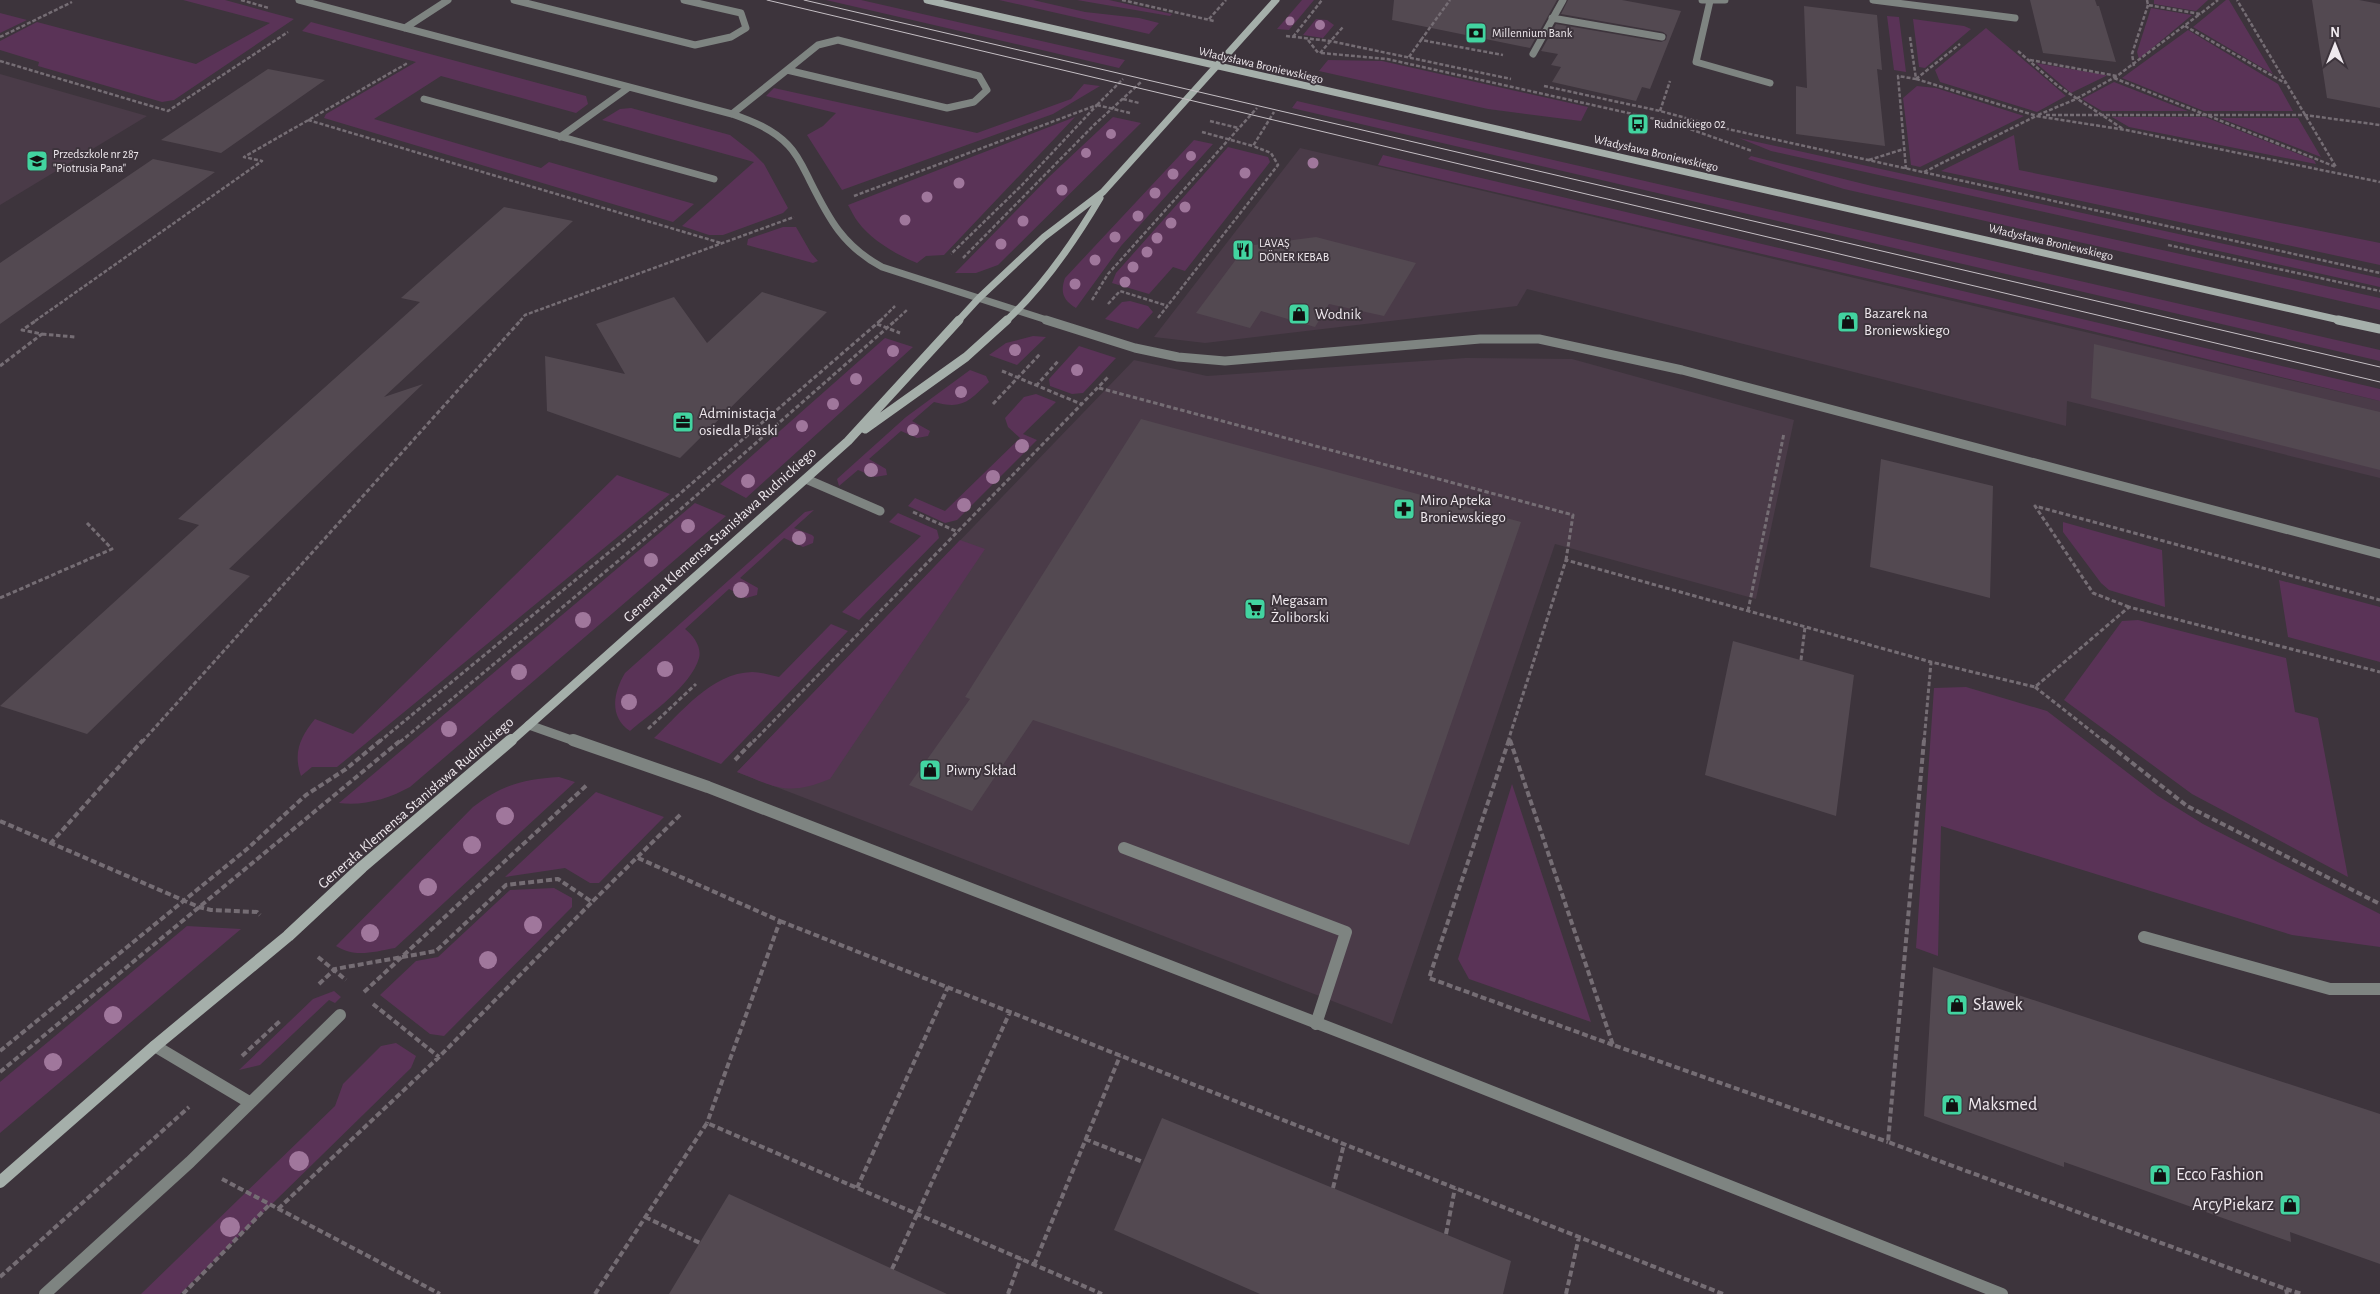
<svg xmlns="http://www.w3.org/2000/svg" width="2380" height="1294" viewBox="0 0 2380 1294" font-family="'Alegreya Sans',sans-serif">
<rect width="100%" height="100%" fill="#3d343c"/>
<path fill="#4a3b48" d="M0,74l147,42 -147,89z
M1300,148l1080,253v77l-313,-77 -1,25 -539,-137 -10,17 -312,37 -51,-6z
M1466,358l106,1 222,61 -38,179 -201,-55 -163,480 -655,-252 397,-412 73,16z"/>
<path fill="#5a3357" d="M183,0h42l69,19 -120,81 -12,2 -124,-36 1,-4 -39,-12v-9l37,-19 159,42 74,-41z
M826,0h35l264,60 -6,8z
M999,0h34l52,12 54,6 20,5 -10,11z
M1077,0h32l63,14 -2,2z
M1302,0h12l-25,30 -12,-1z
M2154,0h54l-12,11 -42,-7z
M2226,0h3l44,74 -80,-47z
M2151,8l41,7 -53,44 -2,-7z
M0,13l27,7 -27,13z
M1887,16l12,1 7,55 -12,-2z
M1316,19l11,1 7,5 -11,13 -20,-3z
M1913,19l51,7 7,3 -46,39 -6,-1z
M311,22l275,74 2,8 -12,9 -135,-37 -67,43 167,49 8,-6 145,42 -21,18 -349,-104 2,-4 90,-52 -114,-31z
M1986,28l80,68 -29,16 -97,-30 -5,-12z
M2188,30l90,54 15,27h-89l-82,-33z
M1328,60l54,1 206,46 -7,14 -93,-12 -169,-38z
M2036,63l70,12v1l-35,17z
M2114,82l74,29h-86l-20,-12z
M1084,84l16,2 -47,28 -211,76 -35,-55 16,-9 13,-13 -70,-17 8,-8 203,45 94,-34z
M1917,86l19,2 88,28 -104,51 -9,-2 -8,-67z
M1297,101l1083,249v11l-1088,-253z
M631,108l99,27 23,18 11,11 24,44 -5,5 -60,22h-14l-27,-9 72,-64 -152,-42 18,-11z
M1075,117l-131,138 -18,1 -9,7c-20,-8 -46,-23 -59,-41 -4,-5 -7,-12 -10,-17z
M1113,117l28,6 -143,142 -22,8h-21l95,-97z
M2112,117h93l109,43 2,4 -187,-37z
M2220,118h78l23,39z
M2014,135l5,35 361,73v22l-439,-94z
M1739,138l641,140v9l-609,-136z
M1194,140l19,4 -92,102 -45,62c-13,-8 -16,-16 -11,-30z
M1228,147l40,10 2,5 -85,109 -12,-4 -24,27 -37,-11 4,-10z
M1383,155l997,234v12l-342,-83 -660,-153z
M1751,156l121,30 508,112v12l-536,-121 -96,-30z
M783,227h13l15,26 7,8 -5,2 -66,-18 1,-6z
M1130,301l18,5 5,6 -15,17 -33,-10 17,-17z
M1033,336l13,1 -29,28 -28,-10 17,-12z
M885,338l28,9 -167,151 -26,-14z
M1079,346l37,12 -33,35 -11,1 -22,-8 -1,-7z
M970,370l16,6 3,6c-20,19 -26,28 -55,20l-22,19 18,10 -2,5 -11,2 -16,-7 -32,28 17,10 1,6 -12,2 -17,-7 -19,16 -2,-7 69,-62z
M1036,394l20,8 -33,32 14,6 -80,80 -12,3 -37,-17 7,-8 30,13 75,-73 -12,-11 -3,-9 19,-21z
M617,475l53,19 -333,273h-25l-11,9c-8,-23 -1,-39 14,-57l38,15z
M695,503l31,13 -316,271c-22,12 -46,19 -71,16z
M814,510l-20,18 18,7 2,2 -1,6 -10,4 -19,-9 -44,40 18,10 -1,7 -11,3 -17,-9 -44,40c8,6 17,18 14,29 -8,28 -48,55 -69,73 -21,-14 -17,-38 -5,-58l180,-161z
M898,513l39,17 2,8 -80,82 -17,-8 79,-76 -32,-14z
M2063,522l99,28 3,57 -56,-17 -8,-7 -38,-51z
M960,540l25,9 -155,230c-42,17 -52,9 -93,-7z
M2279,580l101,27v55l-92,-25z
M2138,620l148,38 9,54 23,6 30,159 -156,-83 -128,-94 58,-79z
M831,624l17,7 -127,133 -67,-26c27,-25 57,-65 98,-66 9,0 18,3 27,5z
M1966,687l81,24 111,85 45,28 177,90v33l-88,-12 -351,-109 -3,130 -22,-8 18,-260z
M559,777l16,5 -180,166c-22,4 -40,10 -59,-2l137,-139c29,-22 50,-28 86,-30z
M1512,784l79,238 -122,-43 -11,-20z
M596,792l68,25 -65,66h-9l-25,-15 -60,9z
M554,888l18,10v9l-128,129 -14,-2 -50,-39 36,-34 22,-4 72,-67z
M187,926l54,3 -241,204v-51z
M334,991l7,6 -6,6 -6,-3 -69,65 -21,5 74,-71z
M396,1043l20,13 -5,12 -231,226h-39l194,-188 8,-22 38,-38z"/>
<path fill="#534951" d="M1394,0h163l-27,48 -138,-28z
M1568,0h54l59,11 -31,78 -8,-2 -6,14 -84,-19 9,-15 -10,-2 7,-11 -17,-3 15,-27 105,18 5,-2 1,-5 -4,-3 -102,-18z
M2030,0h65l2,6h2l17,56 -73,-9z
M2312,0h47l21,4v104l-53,-10z
M1804,6l73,9 5,55 -5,-1 8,77 -89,-12v-48l11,2z
M268,69l57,11 -104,73 -60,-13z
M153,159l62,13 -215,152v-61z
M504,207l69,14 -189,176 39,-13 -194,185 21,7 -163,158 -87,-28 199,-181 -21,-6 242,-217 -19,-4z
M1316,237l100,26 -32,53 -55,-12 -14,23 -54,-16 -11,17 -54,-15 50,-67z
M762,292l65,20 -147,146 -133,-47 -2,-55 80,18 -29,-50 78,-27 33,46z
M2094,344l286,68v58l-289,-72z
M1141,419l380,103 -112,323 -376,-125 -61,91 -63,-26 61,-86 -5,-2z
M1881,459l112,27 -3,112 -120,-31z
M1733,641l121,34 -18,141 -131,-41z
M1933,967l447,147v150l-90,-32 1,10 -227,-80v5l-140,-51z
M1162,1118l349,143 -8,33h-243l-146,-64z
M729,1194l218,100h-278z"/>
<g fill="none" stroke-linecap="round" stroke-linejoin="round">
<path stroke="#756d74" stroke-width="2.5" stroke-dasharray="4 2" stroke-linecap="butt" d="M241,0l28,8
M1122,0l92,21
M2147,0l1,5 52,9 18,-14
M1209,19l17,-19
M2185,26l100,57
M1286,36l44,5 181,38
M0,37l72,-35
M1293,37l29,-37
M1308,40l11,14
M1421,40l29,-40
M2018,51l40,35 65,43
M1320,53l23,-26
M1321,53l66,6 286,64 79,28
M1409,57l12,-17 82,15
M2030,60l87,16
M0,61l168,50 120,-79
M2134,66l-2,-12 16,-49
M2114,78l222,89 -99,-167
M1916,79l121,37
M1916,79l44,-35
M1544,86l116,25 63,17 657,145
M1123,99l16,4
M1097,105l33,8
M1097,105l26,-26
M1660,111l10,-30
M2038,115l38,-16 41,-23 83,-62
M2046,115h258l76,10
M308,120l413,123
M1210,121l28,7
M1202,132l51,14 21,-34
M1869,160l35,-11
M1906,169l-8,-93 18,3 -6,-42
M1924,172l112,-56 90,14 254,52
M854,196l243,-91 -75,80 -71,69
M2168,245l212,46
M963,258l131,-133 47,-43
M1092,300l16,-26 149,-166
M1108,304l12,-13 48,15
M1158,318l120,-153 -7,-12 -18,-7
M35,321l227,-160 -18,-4 162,-93 -3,-1
M520,321l5,-6 269,-98
M880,321l15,-15
M895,321l12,-11"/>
<path stroke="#756d74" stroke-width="3" stroke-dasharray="4.5 2.5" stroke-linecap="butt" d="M877,324l23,9
M42,334l33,3
M0,366l42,-32 -20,-4 15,-10
M1002,371l79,33
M1036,386l23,-26
M1099,388l474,127 -7,45
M993,404l48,-51
M913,512l45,20
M0,598l112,-49 -25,-26
M2129,607l-36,-14 -58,-87 345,94
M1748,611l36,-178
M1801,660l4,-33
M2035,687l70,55
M648,729l48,-45
M142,742l379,-422
M379,742l297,-245 205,-177
M400,742l282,-234 214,-188
M753,742l356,-366
M1508,742l1,-3
M1510,742l-1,-4 57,-178 365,102
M1924,742l7,-80 104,25 94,-80 251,65"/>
<path stroke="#756d74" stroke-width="4" stroke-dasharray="6 3" stroke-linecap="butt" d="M1509,740l-80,238 184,67
M1510,740l103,305 275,97
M1924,740l-36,402 398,147 1,5
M2103,740l84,66 193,98
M735,760l19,-20
M0,821l199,86 12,3 46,2 3,3
M50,844l93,-104
M638,858l142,63 -73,202
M780,921l943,373
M318,957l28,23
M319,984l16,-15 101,-18 70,-66 52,-6 34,23 89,-88
M364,992l224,-208
M373,1004l66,53
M0,1051l247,-202 59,-54 40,-26 35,-29
M242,1056l38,-35
M0,1072l401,-332
M1085,1139l58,23
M222,1179l218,115
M857,1188l91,-201
M1333,1188l11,-44
M278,1209l161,-152 153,-155
M645,1217l55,26
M1446,1234l9,-46
M1034,1265l86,-209
M892,1269l118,-257
M0,1277l189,-170
M2286,1289l16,5
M183,1294l87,-90
M595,1294l112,-171 395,171
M1008,1294l13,-36
M1566,1294l13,-57"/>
<path stroke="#7e8481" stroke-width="7" d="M299,0l433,114c20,7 41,15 56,31 10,10 16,24 22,36 19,38 33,65 72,86l168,54
M514,0l181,45 36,-8 15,-9 -5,-15 -57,-13
M1702,0h23
M1873,0l142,18
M1710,1l-14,61 74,21
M1552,18l110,19
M405,28l43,-28
M838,40l141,36 8,14 -13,12 -27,6 -160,-38 31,-25z
M1533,54l30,-54
M424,99l290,80
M732,114l55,-44
M560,137l68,-49"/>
<path stroke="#7e8481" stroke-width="9" d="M1046,320l89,28 43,9 47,4 255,-22h59l143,31 698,184
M806,479l74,32"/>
<path stroke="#7e8481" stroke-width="12" d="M1124,848l222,84 -30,92
M2144,937l186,52h50
M155,1046l94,56
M45,1294l145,-132 150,-147"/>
<path stroke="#7e8481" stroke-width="9" d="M529,725l48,17"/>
<path stroke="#7e8481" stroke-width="12" d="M573,740l135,47 676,262 618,245"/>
<path stroke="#a5afaa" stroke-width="7" d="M927,0l1417,321
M958,321l21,-23 65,-61 59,-45 173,-192
M1006,321c38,-35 68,-79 94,-123"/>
<path stroke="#a5afaa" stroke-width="9" d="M2338,320l42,9
M865,429l101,-72 41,-37
M510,742l338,-301 111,-121"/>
<path stroke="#a5afaa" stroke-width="12" d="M0,1182l155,-136 133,-110 74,-69 149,-127"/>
<path stroke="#c5bfc4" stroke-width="1" d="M767,0l1613,382
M804,0l1576,367"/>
</g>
<g fill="#a0779c">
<circle cx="1290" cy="21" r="4.5"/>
<circle cx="1320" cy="25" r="5"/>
<circle cx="1111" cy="134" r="5"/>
<circle cx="1086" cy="153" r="5"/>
<circle cx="1191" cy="156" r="5"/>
<circle cx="1313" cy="163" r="5.5"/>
<circle cx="1245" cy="173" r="5.5"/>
<circle cx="1173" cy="174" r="5.5"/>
<circle cx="959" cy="183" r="5.5"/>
<circle cx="1062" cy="190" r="5.5"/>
<circle cx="1155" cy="193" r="5.5"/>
<circle cx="927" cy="197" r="5.5"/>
<circle cx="1185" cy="207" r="5.5"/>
<circle cx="1138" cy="216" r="5.5"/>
<circle cx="905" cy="220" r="5.5"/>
<circle cx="1023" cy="221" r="5.5"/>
<circle cx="1171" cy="223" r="5.5"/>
<circle cx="1115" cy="237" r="5.5"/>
<circle cx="1157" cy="238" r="5.5"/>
<circle cx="1001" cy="244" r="5.5"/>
<circle cx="1147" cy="252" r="5.5"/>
<circle cx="1095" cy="260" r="5.5"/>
<circle cx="1133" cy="267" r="5.5"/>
<circle cx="1125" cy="282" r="5.5"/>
<circle cx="1075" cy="284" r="5.5"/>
<circle cx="1015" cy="350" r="6"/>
<circle cx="893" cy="351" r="6"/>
<circle cx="1077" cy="370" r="6"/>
<circle cx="856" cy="379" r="6"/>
<circle cx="961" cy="392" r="6"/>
<circle cx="833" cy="404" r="6"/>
<circle cx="802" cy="426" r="6"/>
<circle cx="913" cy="430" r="6"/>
<circle cx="1022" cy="446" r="7"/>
<circle cx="871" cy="470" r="7"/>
<circle cx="993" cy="477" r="7"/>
<circle cx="748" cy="481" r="7"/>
<circle cx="964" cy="505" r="7"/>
<circle cx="688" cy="526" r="7"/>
<circle cx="799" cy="538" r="7"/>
<circle cx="651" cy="560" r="7"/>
<circle cx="741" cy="590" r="8"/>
<circle cx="583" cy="620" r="8"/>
<circle cx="665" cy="669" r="8"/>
<circle cx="519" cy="672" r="8"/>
<circle cx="629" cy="702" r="8"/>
<circle cx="449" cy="729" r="8"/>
<circle cx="505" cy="816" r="9"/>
<circle cx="472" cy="845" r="9"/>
<circle cx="428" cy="887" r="9"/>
<circle cx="533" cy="925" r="9"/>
<circle cx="370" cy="933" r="9"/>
<circle cx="488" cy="960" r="9"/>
<circle cx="113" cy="1015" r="9"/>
<circle cx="53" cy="1062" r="9"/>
<circle cx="299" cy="1161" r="10"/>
<circle cx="230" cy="1227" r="10"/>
</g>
<defs>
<g id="bank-square" transform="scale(1.125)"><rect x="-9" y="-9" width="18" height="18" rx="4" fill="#42d4a0" stroke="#3d343c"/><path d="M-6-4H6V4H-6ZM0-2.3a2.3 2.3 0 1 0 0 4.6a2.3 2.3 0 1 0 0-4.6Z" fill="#111"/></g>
<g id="bus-square" transform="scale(1.125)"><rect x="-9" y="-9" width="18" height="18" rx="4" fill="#42d4a0" stroke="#3d343c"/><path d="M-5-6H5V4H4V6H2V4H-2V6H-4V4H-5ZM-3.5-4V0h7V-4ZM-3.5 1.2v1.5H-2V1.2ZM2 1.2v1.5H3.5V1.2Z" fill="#111"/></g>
<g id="school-square" transform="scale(1.125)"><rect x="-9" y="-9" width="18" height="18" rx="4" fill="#42d4a0" stroke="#3d343c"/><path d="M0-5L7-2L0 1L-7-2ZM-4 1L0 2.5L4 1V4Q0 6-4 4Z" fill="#111"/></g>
<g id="restaurant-square" transform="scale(1.125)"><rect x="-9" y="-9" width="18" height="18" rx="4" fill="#42d4a0" stroke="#3d343c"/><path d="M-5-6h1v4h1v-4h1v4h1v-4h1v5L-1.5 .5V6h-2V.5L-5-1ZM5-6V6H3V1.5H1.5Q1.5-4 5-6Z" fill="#111"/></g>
<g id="shop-square" transform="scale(1.125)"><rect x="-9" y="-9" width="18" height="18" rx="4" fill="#42d4a0" stroke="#3d343c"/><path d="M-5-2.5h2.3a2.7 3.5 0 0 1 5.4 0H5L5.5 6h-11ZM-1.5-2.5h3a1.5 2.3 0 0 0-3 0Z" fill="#111"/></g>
<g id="office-square" transform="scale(1.125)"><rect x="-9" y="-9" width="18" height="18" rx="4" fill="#42d4a0" stroke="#3d343c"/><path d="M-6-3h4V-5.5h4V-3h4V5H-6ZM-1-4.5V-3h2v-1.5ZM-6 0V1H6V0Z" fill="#111"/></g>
<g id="pharmacy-square" transform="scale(1.125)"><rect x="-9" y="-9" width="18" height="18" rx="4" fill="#42d4a0" stroke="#3d343c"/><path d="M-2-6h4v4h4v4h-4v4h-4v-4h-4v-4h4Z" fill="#111"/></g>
<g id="supermarket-square" transform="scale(1.125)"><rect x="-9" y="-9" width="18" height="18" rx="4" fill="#42d4a0" stroke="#3d343c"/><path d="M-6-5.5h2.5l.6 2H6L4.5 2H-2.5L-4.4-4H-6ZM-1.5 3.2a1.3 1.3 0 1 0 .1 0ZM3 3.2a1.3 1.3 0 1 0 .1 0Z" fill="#111"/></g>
</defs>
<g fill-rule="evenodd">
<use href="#bank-square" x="1476" y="33"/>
<use href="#bus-square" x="1638" y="124"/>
<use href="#school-square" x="37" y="161"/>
<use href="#restaurant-square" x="1243" y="250"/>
<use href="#shop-square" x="1299" y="314"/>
<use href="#shop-square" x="1848" y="322"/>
<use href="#office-square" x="683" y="422"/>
<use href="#pharmacy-square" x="1404" y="509"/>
<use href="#supermarket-square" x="1255" y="609"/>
<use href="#shop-square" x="930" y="770"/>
<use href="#shop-square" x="1957" y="1005"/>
<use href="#shop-square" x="1952" y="1105"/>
<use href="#shop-square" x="2160" y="1175"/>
<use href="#shop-square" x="2290" y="1205"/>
</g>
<g text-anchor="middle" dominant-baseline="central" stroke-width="4" stroke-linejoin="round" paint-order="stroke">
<g font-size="12" fill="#efe9ee" stroke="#3d343c" text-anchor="start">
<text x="1492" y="33">Millennium Bank</text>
<text x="1654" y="124">Rudnickiego 02</text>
<text x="53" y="154">Przedszkole nr 287<tspan x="53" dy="14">"Piotrusia Pana"</tspan></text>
<text x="1259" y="243">LAVAŞ<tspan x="1259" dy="14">DÖNER KEBAB</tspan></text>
</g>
<g font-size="12" fill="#efe9ee" stroke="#3d343c">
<text transform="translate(1261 65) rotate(13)">Władysława Broniewskiego</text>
<text transform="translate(1656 153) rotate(13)">Władysława Broniewskiego</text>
<text transform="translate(2051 242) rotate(13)">Władysława Broniewskiego</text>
</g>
<g font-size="15" fill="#efe9ee" stroke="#3d343c" text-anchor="start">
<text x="1864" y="313">Bazarek na<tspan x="1864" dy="17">Broniewskiego</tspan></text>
<text x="1315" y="314">Wodnik</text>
<text x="699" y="413">Administacja<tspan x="699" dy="17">osiedla Piaski</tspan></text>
<text x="1420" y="500">Miro Apteka<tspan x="1420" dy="17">Broniewskiego</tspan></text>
<text x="1271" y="600">Megasam<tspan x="1271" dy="17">Żoliborski</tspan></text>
<text x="946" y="770">Piwny Skład</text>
</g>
<g font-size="15" fill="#efe9ee" stroke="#3d343c">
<text transform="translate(720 535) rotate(-42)">Generała Klemensa Stanisława Rudnickiego</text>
<text transform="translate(416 803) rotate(-41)">Generała Klemensa Stanisława Rudnickiego</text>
</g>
<g font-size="18" fill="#efe9ee" stroke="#3d343c" text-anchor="start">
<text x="1973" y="1005">Sławek</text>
<text x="1968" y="1105">Maksmed</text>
<text x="2176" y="1175">Ecco Fashion</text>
<text x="2274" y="1205" text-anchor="end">ArcyPiekarz</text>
</g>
</g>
<g transform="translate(2335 45)" stroke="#3d343c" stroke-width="4" paint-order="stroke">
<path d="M0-4L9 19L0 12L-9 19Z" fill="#efe9ee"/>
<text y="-8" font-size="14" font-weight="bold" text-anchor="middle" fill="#efe9ee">N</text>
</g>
</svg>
